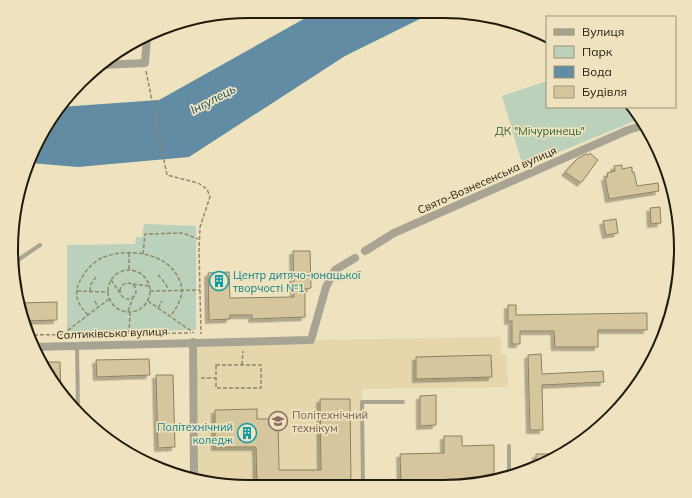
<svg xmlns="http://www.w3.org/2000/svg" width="692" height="498" viewBox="0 0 692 498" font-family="Mulish,sans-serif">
<defs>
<filter id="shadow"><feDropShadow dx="-3.5" dy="3.5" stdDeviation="0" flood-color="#0004"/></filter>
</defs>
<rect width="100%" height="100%" fill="#efe2be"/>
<path fill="#e6d6ac" d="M501,337v17h6l1,33 -146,2 1,97h-130l-39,-10 -1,-134z"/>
<path fill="#bbd1bb" d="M547,81v26h86l6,12 -116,48 -21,-71z
M144,224l52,2v104l-129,3v-88l68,-1 1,-7h6z"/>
<path fill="#628ca4" d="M318,11h118l-91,45 -156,101 -111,10 -48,-4 5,-19 25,-37 99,-7z"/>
<path fill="#d6c69d" stroke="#8c805f" filter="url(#shadow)" d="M590,153l8,7 -17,23 -16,-11 13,-14 8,-4 2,1z
M622,165v4l10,-2v5h2l3,14 21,-3 1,8 -50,8 -4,-22h3l-1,-4 8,-2 -1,-5z
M660,207l1,16 -10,1 -1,-16z
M616,219l2,14 -12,2 -3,-14z
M293,251h17l1,37 -6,1v28l-53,2v-4h-22v4l-21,1 -1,-47 21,-1 1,26 64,-1z
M57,302v18l-33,1 -5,-18z
M508,305h8v10l131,-2v17h-49v17h-43l-1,-16h-34v13h-8v-23h-4z
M541,354l1,20 61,-3 1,11 -62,3 1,45h-13l-2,-75z
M491,355l1,22 -76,2v-22z
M149,359l1,16 -53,2 -1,-17z
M42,362h18l1,32h-1z
M156,375h17l2,72 -17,1z
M436,395v30l-16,1v-30z
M320,399h30l1,87h-94l-1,-39h-41v-37l42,-1v10h21l1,51h42z
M444,436h18v10l32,-1v35l-20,5h-73l-1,-31 44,-1z
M536,454h24l-24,14z"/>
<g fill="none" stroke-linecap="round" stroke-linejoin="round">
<path stroke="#91886e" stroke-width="1.5" stroke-dasharray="4 2" stroke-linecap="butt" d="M146,71l21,104 31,8 9,6 3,8 -10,30 -1,22 2,85
M143,254l2,-20 38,-1 15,6
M129,269v-16
M108 291a21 21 0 1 1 42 0a21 21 0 1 1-42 0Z
M158,275l8,9 2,6
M111,280l9,13
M120 291a8 8 0 1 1 16 0a8 8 0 1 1-16 0Z
M133,284l17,2
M77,291l31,1
M90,291l1,-7 5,-7
M150,291l50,-1
M95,301l3,7
M148,301l46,32
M158,308l4,-7
M128,311l5,-13
M88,315c-9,-9 -15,-19 -9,-32 5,-11 14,-22 25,-26 24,-9 61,-5 74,20 2,4 4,9 4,14 -1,10 -6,17 -11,25
M63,334l46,-35
M129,334l1,-22
M28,335l163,-2
M216,365h45v23h-45z
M242,365l1,-14
M201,378h15"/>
<path stroke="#a8a494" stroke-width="4" d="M13,260h5l22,-15
M77,346l1,67
M509,446v29
M363,486l-1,-84h41"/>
<path stroke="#a8a494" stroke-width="8" d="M101,65l44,-2 2,-26
M365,251l29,-18 234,-103 14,-4
M193,342l1,134
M33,347l278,-7 15,-53 9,-17 20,-12"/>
</g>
<defs>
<g id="building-ring" transform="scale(1)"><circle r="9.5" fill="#efe2be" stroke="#0f9aa8" stroke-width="1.5"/><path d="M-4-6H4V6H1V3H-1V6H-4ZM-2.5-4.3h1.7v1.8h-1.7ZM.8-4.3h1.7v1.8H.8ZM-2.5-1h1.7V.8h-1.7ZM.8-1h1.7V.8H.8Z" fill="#0f9aa8"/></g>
<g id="university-ring" transform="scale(1)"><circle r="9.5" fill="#efe2be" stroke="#8d6e63" stroke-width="1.5"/><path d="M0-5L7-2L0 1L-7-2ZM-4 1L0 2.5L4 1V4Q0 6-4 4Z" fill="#8d6e63"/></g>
</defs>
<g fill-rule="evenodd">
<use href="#building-ring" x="219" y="281"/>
<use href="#university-ring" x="278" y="421"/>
<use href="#building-ring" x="247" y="433"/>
</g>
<g text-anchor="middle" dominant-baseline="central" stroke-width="3.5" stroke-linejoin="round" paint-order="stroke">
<g font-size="11" fill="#336236" stroke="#efe2be">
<text x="540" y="131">ДК "Мічуринець"</text>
</g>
<g font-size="11" fill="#201b0e" stroke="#efe2be">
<text transform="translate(487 180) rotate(-24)">Свято-Вознесенська вулиця</text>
<text transform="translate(112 333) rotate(-2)">Салтиківська вулиця</text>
</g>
<g font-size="11" fill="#0d838f" stroke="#efe2be" text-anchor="start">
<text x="233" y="275">Центр дитячо-юнацької<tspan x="233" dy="13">творчості №1</tspan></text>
<text x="233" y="427" text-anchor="end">Політехнічний<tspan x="233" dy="13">коледж</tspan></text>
</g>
<g font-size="11" fill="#785e54" stroke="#efe2be" text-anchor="start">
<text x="292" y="415">Політехнічний<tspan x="292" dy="13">технікум</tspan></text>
</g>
<g font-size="12" font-style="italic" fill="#1a516b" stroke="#efe2be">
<text transform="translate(213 99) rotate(-28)">Інгулець</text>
</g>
</g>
<path d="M0 0H692V498H0ZM249 18H443A231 231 0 0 1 674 249V249A231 231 0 0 1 443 480H249A231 231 0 0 1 18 249V249A231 231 0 0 1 249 18Z" fill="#efe2be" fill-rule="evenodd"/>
<path fill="none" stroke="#201b0e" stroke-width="2" d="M249 18H443A231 231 0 0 1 674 249V249A231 231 0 0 1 443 480H249A231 231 0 0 1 18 249V249A231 231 0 0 1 249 18Z"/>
<rect x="546" y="16" width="130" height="92" fill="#efe2be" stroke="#9c9278"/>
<rect x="554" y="29" width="20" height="6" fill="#a8a494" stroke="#9c9278"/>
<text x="582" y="36" font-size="12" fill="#201b0e">Вулиця</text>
<rect x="554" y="46" width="20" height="12" fill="#bbd1bb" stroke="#9c9278"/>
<text x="582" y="56" font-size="12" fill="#201b0e">Парк</text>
<rect x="554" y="66" width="20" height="12" fill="#628ca4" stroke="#9c9278"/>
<text x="582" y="76" font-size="12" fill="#201b0e">Вода</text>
<rect x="554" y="86" width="20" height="12" fill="#d6c69d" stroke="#9c9278"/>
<text x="582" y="96" font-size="12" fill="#201b0e">Будівля</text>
</svg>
